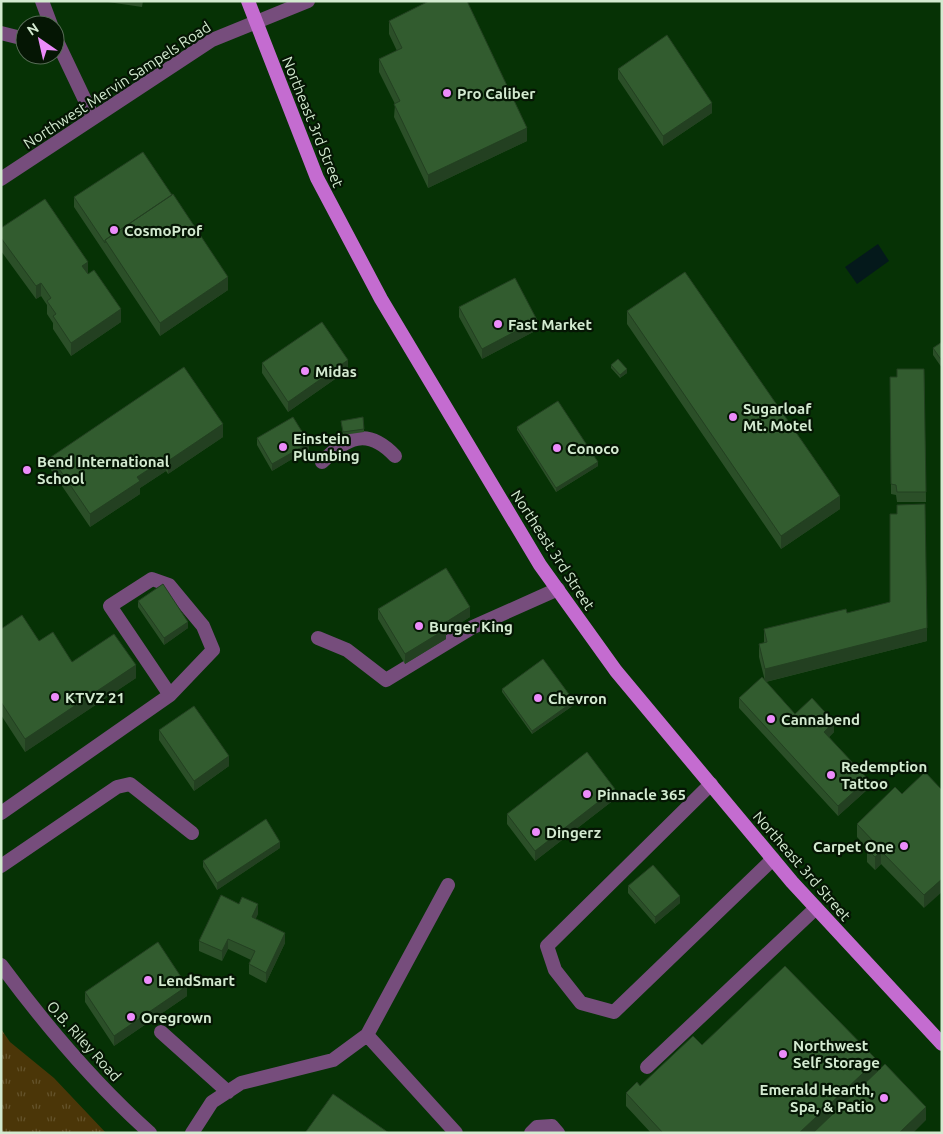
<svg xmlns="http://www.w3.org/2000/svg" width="943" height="1134" viewBox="0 0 943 1134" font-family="Ubuntu,sans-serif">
<defs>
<pattern id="park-tufts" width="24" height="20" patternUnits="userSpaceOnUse" patternTransform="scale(1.25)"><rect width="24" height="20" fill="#4b3608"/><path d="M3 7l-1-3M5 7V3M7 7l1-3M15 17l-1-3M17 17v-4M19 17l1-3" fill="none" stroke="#64532b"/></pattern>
</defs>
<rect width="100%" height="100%" fill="#063205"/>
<path fill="url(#park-tufts)" d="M1,1029l9,13 44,36 52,55h-105z"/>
<path fill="#04191b" d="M878,244l11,17 -32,23 -12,-17z"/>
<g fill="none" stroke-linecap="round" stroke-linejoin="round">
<path stroke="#764d7c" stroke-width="14" d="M42,1l9,24
M1,33l24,6
M55,37l38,80
M322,462c24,-24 45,-36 73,-6
M318,638l29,12 39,30 87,-53 85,-38
M711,784l-164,162 8,24 26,33 33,9 159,-153
M1,813l169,-118 43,-45 -10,-24 -34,-41 -17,-6 -42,27 60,89
M1,866l116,-79 13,-3 62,49
M161,1032l67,60
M367,1035l89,98
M647,1067l169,-159
M192,1133l20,-31 29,-19 92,-23 34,-25 81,-150
M531,1133l6,-6 15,-1 6,7"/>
<path stroke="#764d7c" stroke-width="14" d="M1,179l211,-139 96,-39"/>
<path stroke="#764d7c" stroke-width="14" d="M1,965c45,61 93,118 149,168"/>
<path stroke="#c46cd0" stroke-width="14" d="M248,1l69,177 64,121 159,266 76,106 176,211 150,162"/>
</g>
<path fill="#2b4f28" d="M101,1h42l-1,6z
M389,21l138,120 -99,47 -34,-71 1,-13 -16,-32v-13l18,-8 -8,-17z
M618,69l94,44 -49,33 -45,-67z
M172,195l56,95 -68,46 -86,-129v-10z
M1,228l87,46 33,48 -50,34 -18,-27v-6l-6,-9v-9l-6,-9 -5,3 -35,-48z
M459,307l78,23 -55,29 -23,-42z
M627,311l213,198 -59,40 -154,-225z
M942,342v26l-9,-13v-7z
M262,363l86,7 -60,42 -26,-39z
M611,365l16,8 -7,5 -9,-10z
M924,369l2,133h-29l-1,-7 -5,-1 -1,-117h7z
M341,421l23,8v3l-21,3z
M517,427l81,39 -42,26 -39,-62z
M223,437l-55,37 -2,-3 -26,17v6l-50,33 -39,-57v-13z
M257,438l52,11 -37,22 -15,-26z
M138,601l50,27 -24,17 -26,-38z
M378,609l92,8 -24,15v7l-41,25 -27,-45z
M847,613l80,28 -161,41 29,32 39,18 -5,5 39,52 -30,27 -99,-108v-10l26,-17 -6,-24v-13l5,-1v-14z
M1,629l38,12 33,21 64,16 -111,74 -24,-37z
M502,689l72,16 -42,29 -30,-42z
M159,730l70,36 -35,25 -35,-51z
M925,772l-1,136 -43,-44 -6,6 -8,-8v-14l-10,-11v-13l45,-30z
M615,799l-80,62 -28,-37v-10z
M280,848l-63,42 -14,-23v-6z
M628,886l52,17 -25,21 -27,-31z
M258,914l-3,5 30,24 -19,40 -17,-9v-10l2,-4 -23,-11 -6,12 -23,-10v-10z
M85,992l102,4 -73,50 -29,-44z
M877,1072l49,48 -113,13h-162l-25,-27v-13l14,-7z"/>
<path fill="#234021" d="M712,103v10l-49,33v-10z
M527,128v13l-99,47v-13z
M88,262v13l-6,-9z
M228,277v13l-68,46v-13z
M41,283v13l-5,3v-13z
M121,309v13l-50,34v-13z
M537,320v10l-55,29v-10z
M348,360v10l-60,42v-10z
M627,369v4l-7,5v-3z
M223,424v13l-55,37v-13z
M309,443v6l-37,22v-7z
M166,458v13l-26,17v6l-50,33v-13l47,-37z
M598,462v4l-42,26v-4z
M840,496v13l-59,40v-13z
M470,607v10l-24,15v7l-41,25v-10l38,-30z
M188,622v6l-24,17v-7z
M927,628v13l-162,41v-13z
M136,665v13l-111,74v-13z
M574,701v4l-42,29v-3z
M834,722v10l-10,10v-10z
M229,756v10l-35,25v-10z
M868,779v10l-30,27v-10z
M615,789v10l-80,62v-10z
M280,842v6l-63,42v-7z
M881,851v13l-6,6v-13z
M942,879v13l-18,16v-13z
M680,896v7l-25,21v-7z
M258,904v10l-6,13v-10z
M285,933v10l-19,40v-10z
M228,939v10l-6,12v-10z
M187,986v10l-73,50v-10z
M877,1060v13l-64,60h-14z
M926,1107v13l-13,13h-14z"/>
<path fill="#325c2f" stroke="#234021" d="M429,1h38l60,127 -99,47 -34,-71 6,-3 -21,-42 23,-11 -13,-27z
M667,35l45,68 -49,33 -45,-67z
M143,152l29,43 -67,45v3l-31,-46z
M173,194l55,83 -68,46 -55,-83z
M45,199l43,63 -6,4 6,8 6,-4 27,39 -50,34 -18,-27 3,-2 -9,-13 4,-3 -10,-15 -5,3 -35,-48v-10z
M685,272l155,224 -59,40 -154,-225z
M515,278l22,42 -55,29 -23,-42z
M322,322l26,38 -60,42 -26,-39z
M942,342v19l-9,-13z
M618,359l9,10 -7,6 -9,-10z
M184,367l39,57 -55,37 -2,-3 -29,19 3,4 -50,33 -39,-57z
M897,369h27l2,123h-29l-1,-7 -5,-1 -1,-107h7z
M558,401l40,61 -42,26 -39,-61z
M293,417l16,26 -37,21 -15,-26z
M363,417l1,12 -21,3 -2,-11z
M925,504l2,124 -162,41 -6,-25 8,-2 -3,-13 82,-20 1,4 43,-11v-88h7v-9z
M446,568l24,39 -27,17 3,5 -41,25 -27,-45z
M163,584l25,38 -24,16 -26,-37z
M22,615l17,26 14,-9 19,30 42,-28 22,31 -111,74 -24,-37v-73z
M543,659l31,42 -42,30 -30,-42z
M762,677l33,37 17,-16 22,24 -10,10 44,47 -30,27 -99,-108z
M194,706l35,50 -35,25 -35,-51z
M587,752l28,37 -80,62 -28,-37z
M925,772l17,18v89l-18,16 -43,-44 -6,6 -8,-8 7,-7 -17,-18 38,-37 7,7z
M266,819l14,23 -63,41 -14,-22z
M653,865l27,31 -25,21 -27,-31z
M221,895l18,9 3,-7 16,7 -6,13 33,16 -19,40 -17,-9 6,-13 -27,-12 -6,12 -23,-10z
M158,942l29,44 -73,50 -29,-44z
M785,966l92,94 -78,73h-136l-37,-40 11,-11 3,4 53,-50 9,9z
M885,1064l41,43 -27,26h-86z
M333,1094l56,39h-84z"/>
<g fill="#ec8cfa" stroke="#051604" stroke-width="2">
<circle cx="447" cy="93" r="5"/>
<circle cx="114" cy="230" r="5"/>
<circle cx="498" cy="324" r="5"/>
<circle cx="305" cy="371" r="5"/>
<circle cx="733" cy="417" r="5"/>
<circle cx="283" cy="447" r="5"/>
<circle cx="557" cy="448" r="5"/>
<circle cx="27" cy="470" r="5"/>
<circle cx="419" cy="626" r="5"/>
<circle cx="55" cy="697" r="5"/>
<circle cx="538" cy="698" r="5"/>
<circle cx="771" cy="719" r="5"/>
<circle cx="831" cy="775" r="5"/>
<circle cx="587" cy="794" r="5"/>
<circle cx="536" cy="832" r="5"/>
<circle cx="904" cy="846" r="5"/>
<circle cx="148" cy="980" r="5"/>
<circle cx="131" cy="1017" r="5"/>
<circle cx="783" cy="1054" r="5"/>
<circle cx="884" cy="1098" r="5"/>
</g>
<g text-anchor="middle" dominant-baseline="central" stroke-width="4.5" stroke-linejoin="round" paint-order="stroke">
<g font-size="15" fill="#d3ead0" stroke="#051604">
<text transform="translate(117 85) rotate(-33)">Northwest Mervin Sampels Road</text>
<text transform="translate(313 122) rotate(68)">Northeast 3rd Street</text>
<text transform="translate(553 550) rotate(57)">Northeast 3rd Street</text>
<text transform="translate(802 866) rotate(49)">Northeast 3rd Street</text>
<text transform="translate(84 1041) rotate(48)">O.B. Riley Road</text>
</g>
<g font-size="15" font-weight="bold" fill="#d3ead0" stroke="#051604" text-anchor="start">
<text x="457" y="93">Pro Caliber</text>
<text x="124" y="230">CosmoProf</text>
<text x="508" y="324">Fast Market</text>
<text x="315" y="371">Midas</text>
<text x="743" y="408">Sugarloaf<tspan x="743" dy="17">Mt. Motel</tspan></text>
<text x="293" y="438">Einstein<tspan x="293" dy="17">Plumbing</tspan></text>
<text x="567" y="448">Conoco</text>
<text x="37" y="461">Bend International<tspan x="37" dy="17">School</tspan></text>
<text x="429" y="626">Burger King</text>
<text x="65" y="697">KTVZ 21</text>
<text x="548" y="698">Chevron</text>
<text x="781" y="719">Cannabend</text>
<text x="841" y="766">Redemption<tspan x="841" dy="17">Tattoo</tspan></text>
<text x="597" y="794">Pinnacle 365</text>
<text x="546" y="832">Dingerz</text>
<text x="894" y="846" text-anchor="end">Carpet One</text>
<text x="158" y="980">LendSmart</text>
<text x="141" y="1017">Oregrown</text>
<text x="793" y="1045">Northwest<tspan x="793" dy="17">Self Storage</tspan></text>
<text x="874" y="1089" text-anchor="end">Emerald Hearth,<tspan x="874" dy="17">Spa, &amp; Patio</tspan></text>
</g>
</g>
<rect width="943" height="1134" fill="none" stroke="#d3ead0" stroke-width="5"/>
<g transform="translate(40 40) rotate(326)"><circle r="24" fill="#051604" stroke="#576b56"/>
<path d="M0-4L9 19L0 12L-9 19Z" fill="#ec8cfa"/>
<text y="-8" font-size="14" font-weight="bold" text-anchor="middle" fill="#d3ead0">N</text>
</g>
</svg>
